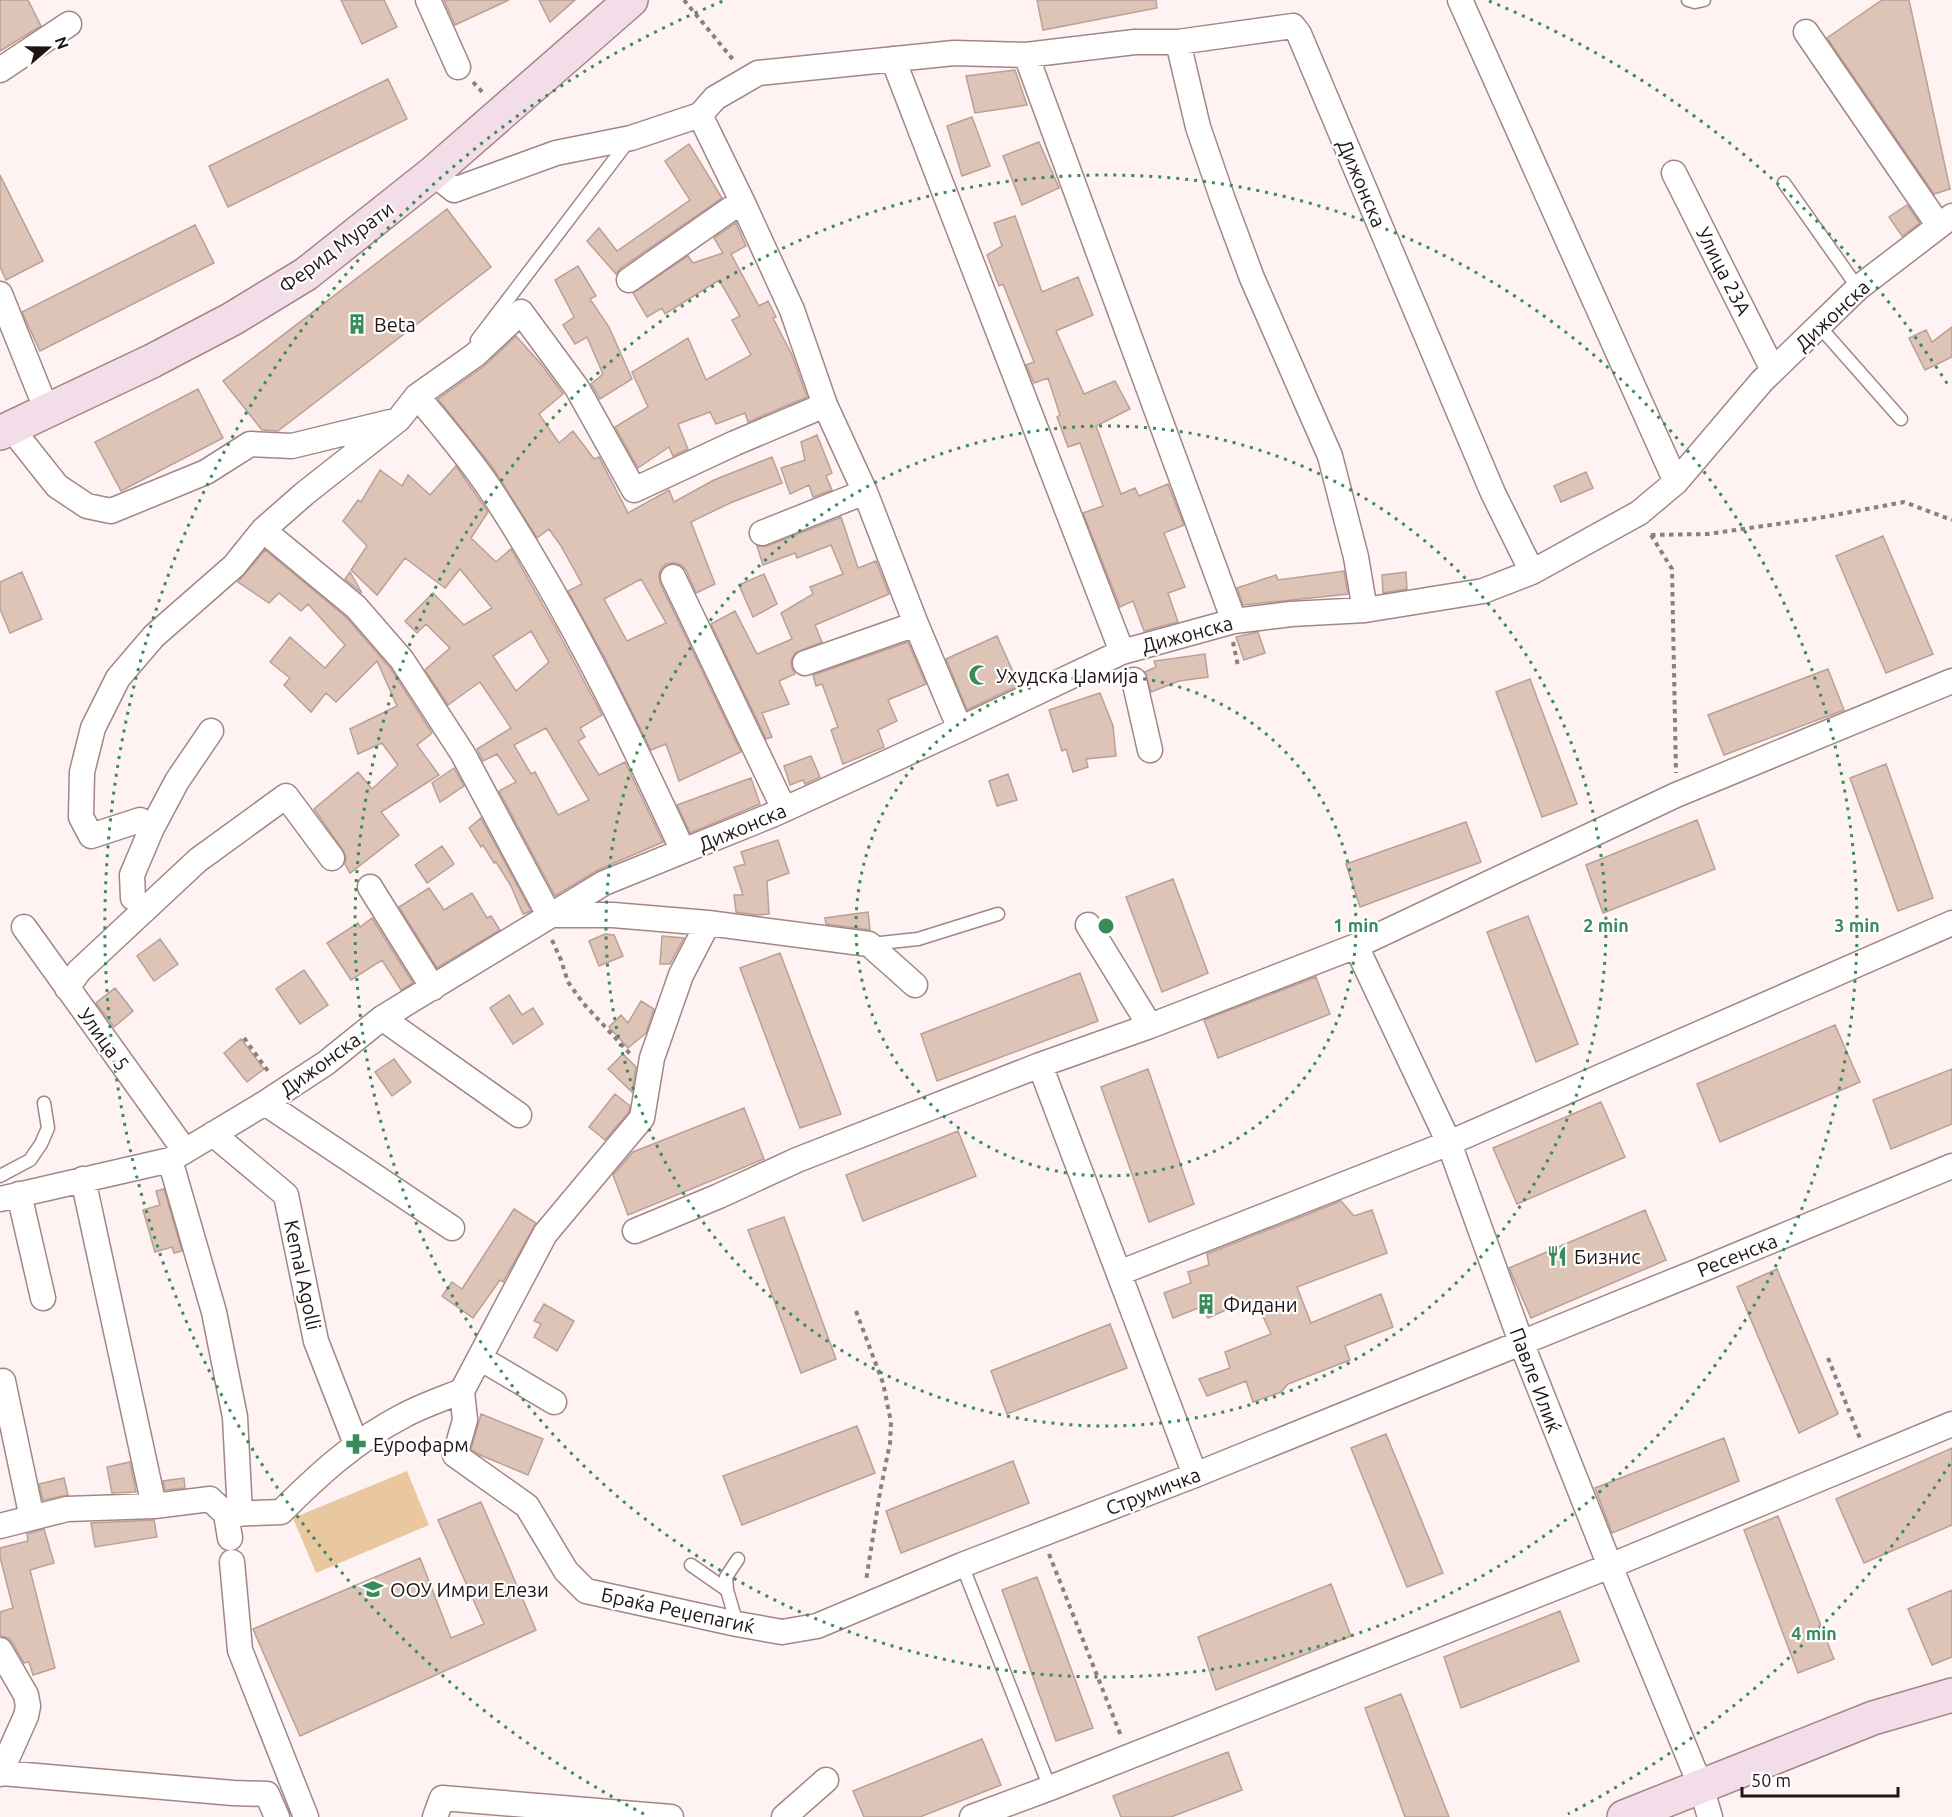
<svg xmlns="http://www.w3.org/2000/svg" width="1952" height="1817" viewBox="0 0 1952 1817" font-family="Ubuntu,sans-serif">
<rect width="100%" height="100%" fill="#fef2f2"/>
<path fill="#eac89f" d="M407,1471l22,54 -113,48 -23,-55z"/>
<path fill="#dec3b7" stroke="#baa095" stroke-width="1.5" fill-rule="evenodd" d="M0,0h28l13,26 -41,25z
M341,0h43l13,27 -35,17z
M444,0h65l-54,25z
M539,0h36l-25,22z
M1037,0h119l1,8 -114,22z
M1882,0h27l41,189 -16,5 -107,-156z
M1015,70l12,35 -52,8 -9,-37z
M388,79l19,40 -179,88 -19,-41z
M972,117l18,49 -28,10 -15,-50z
M1039,142l20,46 -37,17 -19,-49z
M689,144l33,54 -101,70 -5,6 -29,-33 12,-13 18,23 73,-51 -25,-39z
M0,175l43,86 -37,19 -6,-13z
M1907,205l13,18 -18,13 -13,-19z
M447,209l44,58 -213,164 -16,-1 -39,-49z
M1015,216l27,76 36,-15 15,38 -37,16 28,63 31,-13 15,28 -34,17 25,68 14,-6 4,8 29,-12 16,41 -20,8 21,54 -17,6 10,29 -34,9 -11,-30 -13,6 -37,-94 20,-7 -23,-63 -12,4 -11,-30 3,-2 -12,-37 -14,5 -8,-18 8,-3 -31,-78 -4,2 -12,-31 15,-9 -8,-23z
M736,223l10,23 -15,8 28,52 9,-5 8,16 -3,1 19,37 15,42 -59,25 -3,-9 -29,11 -6,-12 -32,12 10,25 -15,7 -4,-9 -31,21 -23,-41 33,-20 -16,-35 56,-34 18,42 45,-25 -19,-35 8,-4 -21,-36 -54,34 -3,-6 -15,9 -14,-24 55,-37 5,7 30,-10 -9,-15z
M195,225l19,38 -174,88 -18,-39z
M578,266l18,30 -6,3 19,28 23,52 -32,20 -9,-15 12,-10 -16,-37 -12,7 -12,-19 11,-8 -19,-37z
M1952,327v30l-27,13 -16,-32 17,-8 6,12z
M516,336l25,28 22,30 -24,20 20,29 14,-12 21,28 5,-2 29,56 41,-23 5,12 40,-22 58,-23 10,26 -52,20 -39,19 24,62 -19,9 -10,-23 -5,-5 -6,-2 -9,1 -5,5 -2,6 1,8 81,169 -62,29 -13,-37 -15,6 -45,-90 -38,-69 14,-7 -21,-38 -12,-17 -12,9 -44,-70 -55,-69 45,-32zM641,579l25,44 -39,18 -23,-42z
M198,389l25,49 -102,53 -26,-49z
M817,435l15,38 -6,3 6,14 -19,7 -4,-12 -19,9 -9,-26 24,-8 -4,-18z
M456,466l32,46 -17,26 25,24 15,-13 45,79 46,87 -22,13 5,9 -7,4 21,34 26,-13 38,80 -65,28 -43,26 -56,-105 17,-9 -19,-28 -14,7 -6,-12 34,-21 -31,-46 -32,23 -23,-35 25,-22 -24,-24 -9,9 -12,-12 28,-28 31,32 28,-17 -32,-39 -15,19 -40,-30 -28,37 -26,-25 16,-24 -24,-25 15,-21 3,2 19,-32 22,16 6,-11 22,20zM531,631l18,31 -33,29 -23,-35zM546,728l43,72 -31,15 -23,-43 -4,2 -17,-29z
M1586,472l7,16 -32,14 -7,-16z
M841,517l17,51 18,-7 13,33 -74,31 7,17 -27,11 -4,8 1,7 3,6 -16,7 10,23 -27,9 10,24 -6,2 -55,-115 24,-13 22,43 35,-15 -11,-26 32,-19 -3,-7 33,-13 -12,-29 -34,13 -2,-5 -32,12 -6,-19h10z
M1883,536l50,118 -47,19 -50,-117z
M265,550l81,67 45,52 41,64 -15,12 22,30 -58,37 18,23 -49,38 -5,-9 1,-7 -3,-7 -29,-41 44,-37 14,17 26,-24 -16,-22 -24,11 -8,-25 47,-23 -20,-45 -41,41 -10,-9 -15,19 -27,-27 6,-7 -20,-16 20,-25 35,31 20,-23 -37,-41 -7,7 -22,-18 -10,10 -31,-21z
M1344,571l4,23 -105,11 -6,-17 39,-13 2,5z
M22,572l20,47 -32,14 -10,-24v-27z
M350,572l12,21 -17,-14z
M1406,572l1,17 -24,4 -1,-18z
M764,574l13,30 -24,13 -14,-32z
M1258,632l7,21 -21,7 -8,-23z
M997,636l22,49 -52,25 -21,-51z
M908,642l18,42 -38,16 9,21 -19,9 6,17 -41,17 -12,-34 7,-3 -16,-43 -6,2 -3,-11z
M1205,654l3,23 -29,4 -28,11 -6,-20 11,-5 -2,-6z
M1828,669l16,41 -120,45 -16,-40z
M1530,679l47,125 -35,13 -46,-125z
M1100,693l13,33 3,30 -30,3 2,8 -15,5 -7,-23 -4,2 -13,-41z
M811,756l9,21 -15,7 -2,-4 -13,5 -6,-19z
M1886,764l47,134 -35,13 -48,-133z
M454,768l10,18 -24,16 -8,-19z
M1008,774l9,26 -20,6 -8,-25z
M751,778l9,26 -70,29 -13,-28z
M481,818l50,93 -8,3 -12,-28 -15,-24 -2,1 -11,-18 -2,2 -12,-19z
M1697,820l18,49 -112,44 -17,-48z
M1466,822l15,40 -121,45 -14,-43z
M778,840l11,33 -22,8 2,33 -13,1 -20,-3 -2,-17h9l-9,-28 11,-3 -4,-12z
M442,846l12,18 -27,19 -12,-18z
M1173,879l35,94 -46,19 -36,-95z
M429,888l15,22 28,-17 15,25 4,-2 9,14 -63,38 -38,-61z
M868,912l2,18 -44,-6 -1,-6z
M1528,916l50,128 -42,18 -49,-130z
M372,918l41,65 -12,7 -19,-30 -31,20 -24,-37 31,-20 2,4z
M605,934l9,1 9,21 -24,10 -10,-25z
M662,936l22,2 -14,26h-10z
M160,939l18,25 -24,17 -17,-25z
M780,953l61,161 -41,14 -60,-160z
M304,970l24,35 -28,19 -24,-35z
M1080,973l18,48 -161,60 -16,-47z
M1316,977l14,37 -112,44 -14,-38z
M115,988l18,23 -19,16 -18,-24z
M509,995l13,20 11,-7 10,16 -30,20 -23,-36z
M641,1001l13,8 -8,24 -18,15 -19,-21 12,-12 7,8z
M1835,1025l25,57 -140,60 -23,-58z
M241,1039l23,30 -17,13 -23,-29z
M623,1054l13,13 -4,25 -24,-23z
M394,1059l17,23 -19,14 -17,-24z
M1148,1069l46,135 -45,18 -48,-135z
M1952,1069v55l-61,25 -18,-49z
M615,1094l15,12 -1,6 -24,28 -16,-13z
M1601,1102l24,55 -108,47 -24,-56z
M744,1108l20,51 -136,56 -15,-40 20,-23z
M958,1131l18,45 -113,45 -17,-46z
M164,1189l18,62 -8,2 -2,-6 -17,5 -12,-42 17,-5 -4,-14z
M1341,1201l13,15 18,-6 15,43 -90,34 14,36 70,-29 12,33 -48,19 5,14 -62,24 -7,8 -28,10 -7,-21 -39,15 -8,-17 31,-11 -5,-16 46,-18 -15,-33 -28,8 -20,9 -7,-11 -28,11 -9,-25 27,-10 -3,-11 21,-7 -2,-11z
M514,1209l22,14 -33,59 -3,-2 -27,38 -31,-22 10,-14 10,7z
M1645,1210l21,50 -135,58 -22,-50z
M784,1217l52,142 -35,14 -53,-143z
M1777,1269l61,145 -39,19 -62,-146z
M544,1304l30,17 -17,30 -23,-14 7,-13 -7,-3z
M1110,1324l17,44 -120,46 -16,-43z
M481,1414l62,25 -15,36 -48,-20 -9,-6z
M857,1426l18,47 -133,52 -19,-49z
M1386,1434l57,139 -36,14 -56,-139z
M1724,1438l15,43 -127,52 -17,-45z
M1952,1448v77l-88,38 -28,-64z
M1013,1461l16,42 -128,50 -15,-42z
M130,1462l6,30 -24,1 -5,-26z
M64,1478l4,17 -25,5 -4,-16z
M184,1478l1,10 -20,2 -2,-9z
M481,1502l55,128 -236,106 -47,-107 167,-71 31,80 33,-14 -46,-104z
M1778,1516l56,143 -36,14 -54,-143z
M154,1520l3,17 -62,10 -4,-24z
M44,1529l10,34 -24,7 25,98 -22,7 -4,-13 -5,1 -12,-21 -4,-4 -7,-2 -1,-3v-21l13,-4 -13,-51v-9l28,-7 -1,-7z
M1037,1577l56,151 -37,13 -54,-151z
M1331,1584l20,52 -135,54 -18,-53z
M1952,1590v67l-20,8 -24,-56z
M1560,1611l19,50 -118,47 -17,-51z
M1401,1694l48,123h-44l-40,-109z
M982,1739l19,46 -81,32h-56l-11,-26z
M1228,1752l14,38 -71,27h-50l-8,-21z"/>
<g fill="none" stroke-linecap="round" stroke-linejoin="round">
<g stroke="#a28687" stroke-width="15">
<path id="lane" d="M1688,0l7,2 9,-2
M1784,183l74,105
M1819,326l82,93
M477,340l153,-201
M871,944l47,-5 80,-25
M0,1176l30,-16 11,-16 7,-16 -4,-25
M691,1565l36,25 10,34
M962,1565l88,223
M727,1590l-1,-13 12,-18"/>
</g>
<g stroke="#a28687" stroke-width="27">
<path id="street" d="M428,0l30,67
M1460,0l216,482
M1806,32l133,194
M1178,42l20,85 25,73 29,78 78,178 26,101 9,53
M1026,55l208,566
M893,59l229,593
M0,70l69,-46
M700,115l42,86 50,109 33,95 40,87 51,132 44,105
M433,173l21,17 102,-37 75,-15 69,-23 15,-17 43,-25 196,-20 72,2 109,-13h43l115,-16 6,8 194,459 39,79
M1674,173l99,197
M629,280l113,-79
M0,294l47,117
M417,396c25,30 51,60 73,93 75,114 136,238 193,362
M11,428l46,58 30,20 24,5 95,-39 44,-28 42,2 98,-24
M263,530l93,77 46,53 61,94 86,161h64l95,8 161,21 46,41
M762,533l103,-41
M673,577l111,232
M805,663l111,-39
M1134,680l16,70
M151,830l-11,-10 -49,16 -10,-19 1,-45 11,-44 25,-50 36,-42 80,-70 29,-36 41,-36 95,-75 18,-23 58,-41 46,-43 56,76 57,102 101,-47 90,-38
M370,887l63,101
M133,898l-1,-23 19,-45 26,-49 34,-50
M1088,925l62,101
M24,927l161,224
M1356,946l93,197 72,199 89,224 91,221 9,30
M67,988l12,-17 119,-111 88,-64 46,62
M382,1018l137,97
M1040,1065l155,410
M265,1103l187,125
M213,1134l73,61 30,146 40,103
M170,1160l44,152 21,105 5,97
M83,1179l71,327
M19,1194l24,104
M0,1199l170,-39 95,-57 61,-40 56,-45 222,-135 168,-68 188,-86 162,-77 112,-31 57,-7 74,-4 118,-19 49,-19 107,-59 37,-31 86,-101 96,-93 94,-72
M635,1231l84,-35 78,-36 243,-95 110,-39 206,-80 320,-151 276,-114
M1119,1273l330,-130 503,-220
M480,1358l74,44
M3,1381l29,137
M462,1391l3,29 -10,35 72,51 39,65 20,20 151,33 45,8 35,-6 145,-61 233,-90 501,-203 256,-106
M462,1391l83,-157 97,-116 10,-60 29,-83 27,-52
M226,1514l4,24
M0,1526l67,-17 87,-3 56,-7 16,15 55,-2c37,-37 75,-72 122,-96 18,-10 39,-17 59,-25
M232,1562l8,88 66,167
M0,1650l26,45 2,11 -2,10 -26,58
M2,1773l231,20 34,1 10,23
M435,1817l7,-19 229,19
M784,1817l42,-37
M972,1817l78,-29 560,-222 342,-142"/>
</g>
<g stroke="#a28687" stroke-width="36">
<path id="secondary" d="M0,433l152,-72 80,-42 74,-45 127,-101 198,-173
M1624,1817l249,-99 79,-23"/>
</g>
<path stroke="#8b7f7f" stroke-width="4" stroke-dasharray="4.5 4.5" stroke-linecap="butt" d="M684,0l51,62
M473,82l11,12
M1651,535l57,-1 111,-16 85,-16 48,18
M1651,535l21,34 4,204
M1233,642l5,24
M552,940l9,20 7,22 15,21 49,53
M244,1038l26,36
M856,1311l27,72 8,39 -1,21 -10,49 -14,89
M1828,1358l33,83
M1049,1554l72,182"/>
<use href="#lane" stroke="#fff" stroke-width="12"/>
<use href="#street" stroke="#fff" stroke-width="24"/>
<use href="#secondary" stroke="#f3dde8" stroke-width="33"/>
</g>
<g fill="none" stroke="#398b5c" stroke-width="3" stroke-dasharray="3 6">
<circle cx="1106" cy="926" r="250"/>
<circle cx="1106" cy="926" r="500"/>
<circle cx="1106" cy="926" r="751"/>
<path d="M1950 1464A1001 1001 0 0 1 1568 1814M644 1814A1001 1001 0 0 1 723 1M1489 1A1001 1001 0 0 1 1950 388"/>
</g>
<defs>
<g id="building-bare" transform="scale(1.62)"><path d="M-4-6H4V6H1V3H-1V6H-4ZM-2.5-4.3h1.7v1.8h-1.7ZM.8-4.3h1.7v1.8H.8ZM-2.5-1h1.7V.8h-1.7ZM.8-1h1.7V.8H.8Z" fill="#398b5c" stroke="#fff" stroke-width="2.5" paint-order="stroke"/></g>
<g id="mosque-bare" transform="scale(1.62)"><path d="M3.5-4.9A6 6 0 1 0 3.5 4.9A5 5 0 1 1 3.5-4.9Z" fill="#398b5c" stroke="#fff" stroke-width="2.5" paint-order="stroke"/></g>
<g id="restaurant-bare" transform="scale(1.62)"><path d="M-5-6h1v4h1v-4h1v4h1v-4h1v5L-1.5 .5V6h-2V.5L-5-1ZM5-6V6H3V1.5H1.5Q1.5-4 5-6Z" fill="#398b5c" stroke="#fff" stroke-width="2.5" paint-order="stroke"/></g>
<g id="pharmacy-bare" transform="scale(1.62)"><path d="M-2-6h4v4h4v4h-4v4h-4v-4h-4v-4h4Z" fill="#398b5c" stroke="#fff" stroke-width="2.5" paint-order="stroke"/></g>
<g id="school-bare" transform="scale(1.62)"><path d="M0-5L7-2L0 1L-7-2ZM-4 1L0 2.5L4 1V4Q0 6-4 4Z" fill="#398b5c" stroke="#fff" stroke-width="2.5" paint-order="stroke"/></g>
</defs>
<g fill-rule="evenodd">
<use href="#building-bare" x="357" y="324"/>
<use href="#mosque-bare" x="979" y="675"/>
<use href="#restaurant-bare" x="1557" y="1256"/>
<use href="#building-bare" x="1206" y="1304"/>
<use href="#pharmacy-bare" x="356" y="1444"/>
<use href="#school-bare" x="373" y="1589"/>
</g>
<g text-anchor="middle" dominant-baseline="central" stroke-width="4.5" stroke-linejoin="round" paint-order="stroke">
<g font-size="20" fill="#201515" stroke="#fff">
<text transform="translate(1362 183) rotate(67)">Дижонска</text>
<text transform="translate(336 247) rotate(-37)">Ферид Мурати</text>
<text transform="translate(1724 271) rotate(63)">Улица 23А</text>
<text transform="translate(1832 315) rotate(-43)">Дижонска</text>
<text transform="translate(1187 634) rotate(-15)">Дижонска</text>
<text transform="translate(742 827) rotate(-23)">Дижонска</text>
<text transform="translate(104 1039) rotate(54)">Улица 5</text>
<text transform="translate(320 1064) rotate(-36)">Дижонска</text>
<text transform="translate(1737 1255) rotate(-22)">Ресенска</text>
<text transform="translate(303 1275) rotate(78)">Kemal Agolli</text>
<text transform="translate(1536 1380) rotate(69)">Павле Илиќ</text>
<text transform="translate(1153 1491) rotate(-21)">Струмичка</text>
<text transform="translate(678 1610) rotate(12)">Браќа Реџепагиќ</text>
</g>
<g font-size="20" fill="#201515" stroke="#fff" text-anchor="start">
<text x="374" y="324">Beta</text>
<text x="996" y="675">Ухудска Џамија</text>
<text x="1574" y="1256">Бизнис</text>
<text x="1223" y="1304">Фидани</text>
<text x="373" y="1444">Еурофарм</text>
<text x="390" y="1589">ООУ Имри Елези</text>
</g>
</g>
<circle cx="1106" cy="926" r="9" fill="#398b5c" stroke="#fff" stroke-width="3"/>
<g font-size="18" text-anchor="middle" font-weight="bold" fill="#398b5c" stroke="#fff" stroke-width="4.5" stroke-linejoin="round" paint-order="stroke">
<text x="1356" y="932">1 min</text>
<text x="1606" y="932">2 min</text>
<text x="1857" y="932">3 min</text>
<text x="1814" y="1640">4 min</text>
</g>
<g transform="translate(48 48) rotate(70)" stroke="#ffffff" stroke-width="4.5" paint-order="stroke">
<path d="M0-4.5L10 22L0 15L-10 22Z" fill="#201515"/>
<text y="-9" font-size="16" font-weight="bold" text-anchor="middle" fill="#201515">N</text>
</g>
<path d="M1742 1787v9h156v-9" fill="none" stroke="#201515" stroke-width="3"/>
<text x="1751" y="1787" font-size="18" fill="#201515" stroke="#ffffff" stroke-width="4.5" paint-order="stroke">50 m</text>
</svg>
